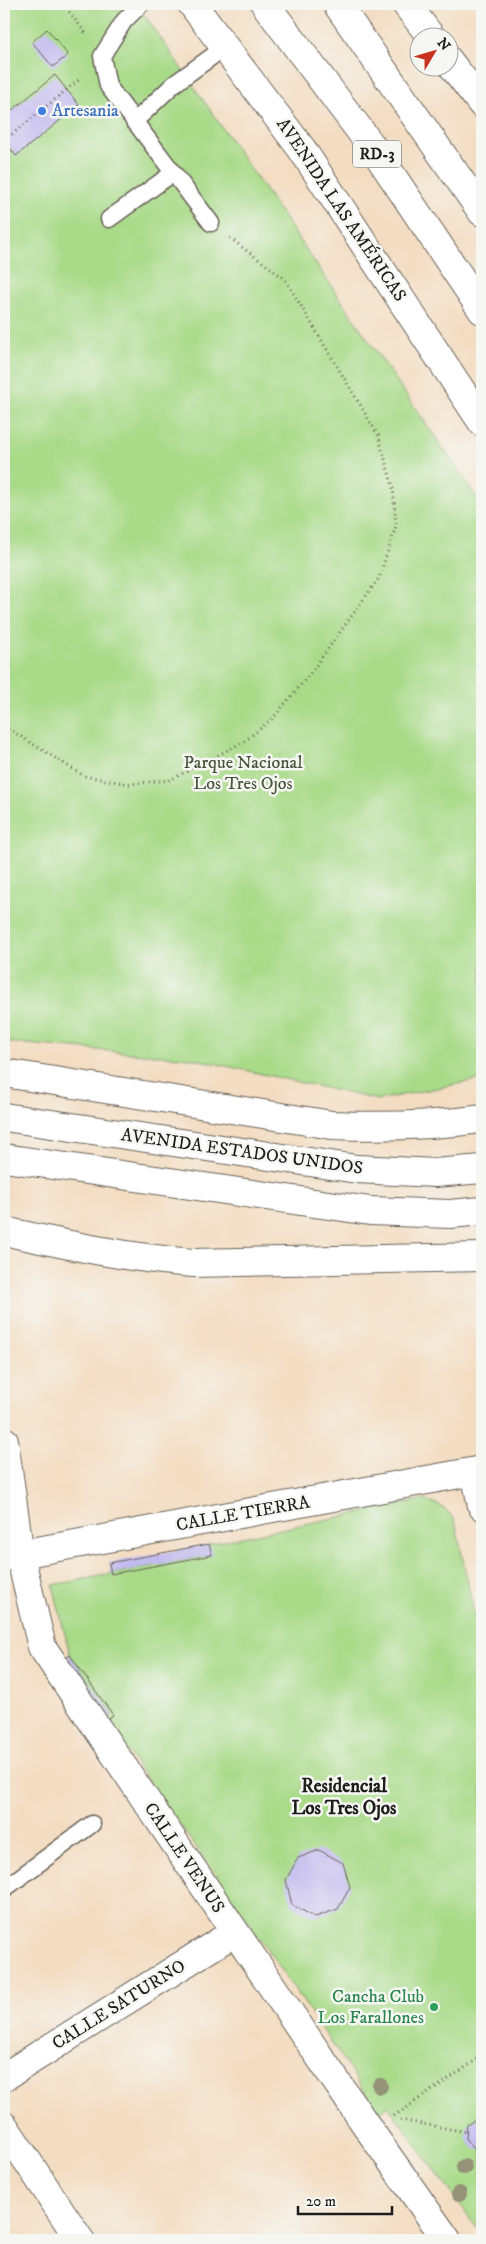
<svg xmlns="http://www.w3.org/2000/svg" width="486" height="2244" viewBox="0 0 486 2244" font-family="'IM FELL DW Pica',serif">
<rect width="100%" height="100%" fill="#f6f6f2"/>
<filter id="ink" filterUnits="userSpaceOnUse"><feTurbulence type="fractalNoise" baseFrequency=".02" numOctaves="2"/><feDisplacementMap in="SourceGraphic" scale="10" xChannelSelector="R" yChannelSelector="G"/><feConvolveMatrix kernelMatrix="1 2 1 2 8 2 1 2 1" color-interpolation-filters="sRGB"/></filter>
<filter id="wash" filterUnits="userSpaceOnUse"><feTurbulence type="fractalNoise" baseFrequency=".0096" numOctaves="4" result="noise"/><feDisplacementMap in="SourceGraphic" scale="20" xChannelSelector="R" yChannelSelector="G"/><feGaussianBlur stdDeviation="1.12" result="paint"/><feColorMatrix in="noise" values="0 0 0 0 0 0 0 0 0 0 0 0 0 0 0 0 0 1.4 0 .05"/><feComposite in="paint" operator="in"/></filter>
<g filter="url(#wash)">
<rect width="100%" height="100%" fill="#f3ddc2"/>
<path fill="#a8da88" stroke="#627b52" d="M4,4h133l345,501v574l-104,21 -187,-42 -187,-16z
M421,1500c17,3 25,7 34,21l27,131v583l-94,-129 -9,6 -151,-220 -123,-171 8,-6 -43,-60 -17,-70 158,-30 -2,-11z"/>
<g id="blocks">
<path fill="#c3bbef" d="M47,29l21,26 -15,12 -21,-25z
M55,75l24,30 -63,51 -12,-16v-23z
M209,1544l3,11 -101,19 -2,-11z
M70,1655l43,60 -8,6 -43,-60z
M319,1850l24,13 7,24 -12,22 -23,8 -23,-12 -6,-25 12,-22z
M477,2118h5v32l-8,-1 -8,-11 1,-13z"/>
</g>
</g>
<g filter="url(#ink)">
<use href="#blocks" fill-opacity="0" stroke="#676056" stroke-width="1"/>
<g fill="none" stroke-linecap="round" stroke-linejoin="round">
<g stroke="#676056" stroke-width="19">
<path id="lane" d="M141,4l-17,17 -22,35 6,30 103,137
M134,122l40,-38 51,-37
M109,219l64,-46
M4,1889l88,-65"/>
</g>
<g stroke="#676056" stroke-width="30">
<path id="street" d="M4,1441l16,114 22,92 328,484 77,109
M475,1472l7,34
M4,1557l478,-87
M4,2077l231,-145"/>
</g>
<g stroke="#676056" stroke-width="30">
<path id="secondary" d="M192,4l109,144 181,274
M406,4l26,34
M448,60l34,44
M4,1073l328,52c51,2 100,1 150,-6
M4,1117l353,52 78,4 47,-4
M4,1158l366,53 80,3 32,-3
M4,1231c63,14 125,27 189,32l289,-6
M4,2126l76,114"/>
</g>
<g stroke="#676056" stroke-width="30">
<path id="highway" d="M265,4l111,148 106,158
M337,4l145,208"/>
</g>
<path stroke="#676056" stroke-width="3" stroke-dasharray="1 4" stroke-linecap="butt" d="M63,4l24,31
M4,141l77,-63
M4,726l80,50 46,8 40,-4 75,-39 28,-23 36,-43 70,-97 17,-52 -3,-39 -15,-52 -93,-156 -55,-41
M394,2116l88,-60
M400,2120l67,12"/>
<use href="#lane" stroke="#fff" stroke-width="16"/>
<use href="#street" stroke="#fff" stroke-width="28"/>
<use href="#secondary" stroke="#fff" stroke-width="28"/>
<use href="#highway" stroke="#fff" stroke-width="28"/>
</g>
<g fill="#949278">
<circle cx="380" cy="2086" r="8"/>
<circle cx="464" cy="2167" r="8"/>
<circle cx="459" cy="2194" r="8"/>
</g>
</g>
<circle fill="#3f7fe0" stroke="#f6f6f2" stroke-width="2" cx="42" cy="111" r="5"/>
<circle fill="#2e9e5b" stroke="#f6f6f2" stroke-width="2" cx="434" cy="2007" r="5"/>
<g text-anchor="middle" dominant-baseline="central" stroke-width="5" stroke-linejoin="round" paint-order="stroke">
<rect fill="#f6f6f2" stroke="#5d5d5c" stroke-width="1" x="353" y="140.5" width="48" height="27" rx="4"/>
<g font-size="16" font-weight="bold" fill="#1c1c1c">
<text x="377" y="154">RD-3</text>
</g>
<g font-size="18" fill="#366cbe" stroke="#f6f6f2" text-anchor="start">
<text x="52" y="111">Artesania</text>
</g>
<g font-size="18" fill="#1c1c1c" stroke="#f6f6f2">
<text transform="translate(341 210) rotate(56)">AVENIDA LAS AMÉRICAS</text>
<text transform="translate(242 1152) rotate(8)">AVENIDA ESTADOS UNIDOS</text>
<text transform="translate(243 1514) rotate(-10)">CALLE TIERRA</text>
<text transform="translate(184 1858) rotate(56)">CALLE VENUS</text>
<text transform="translate(119 2005) rotate(-32)">CALLE SATURNO</text>
</g>
<g font-size="18" fill="#46553c" stroke="#f6f6f2">
<text x="243" y="763">Parque Nacional<tspan x="243" dy="21">Los Tres Ojos</tspan></text>
</g>
<g font-size="18" fill="#27864d" stroke="#f6f6f2" text-anchor="end">
<text x="424" y="1997">Cancha Club<tspan x="424" dy="21">Los Farallones</tspan></text>
</g>
<g font-size="19" font-weight="bold" fill="#1c1c1c" stroke="#f6f6f2">
<text x="344" y="1786">Residencial<tspan x="344" dy="22">Los Tres Ojos</tspan></text>
</g>
</g>
<rect width="486" height="2244" fill="none" stroke="#f6f6f2" stroke-width="20"/>
<g transform="translate(434 52) rotate(52)"><circle r="24" fill="#f6f6f2" stroke="#9f9f9c"/>
<path d="M0-4L9 19L0 12L-9 19Z" fill="#c8321e"/>
<text y="-8" font-size="14" font-weight="bold" text-anchor="middle" fill="#1c1c1c">N</text>
</g>
<path d="M298 2206v8h94v-8" fill="none" stroke="#1c1c1c" stroke-width="2.5"/>
<text x="306" y="2206" font-size="15" fill="#1c1c1c" stroke="#f6f6f2" stroke-width="4" paint-order="stroke">20 m</text>
</svg>
